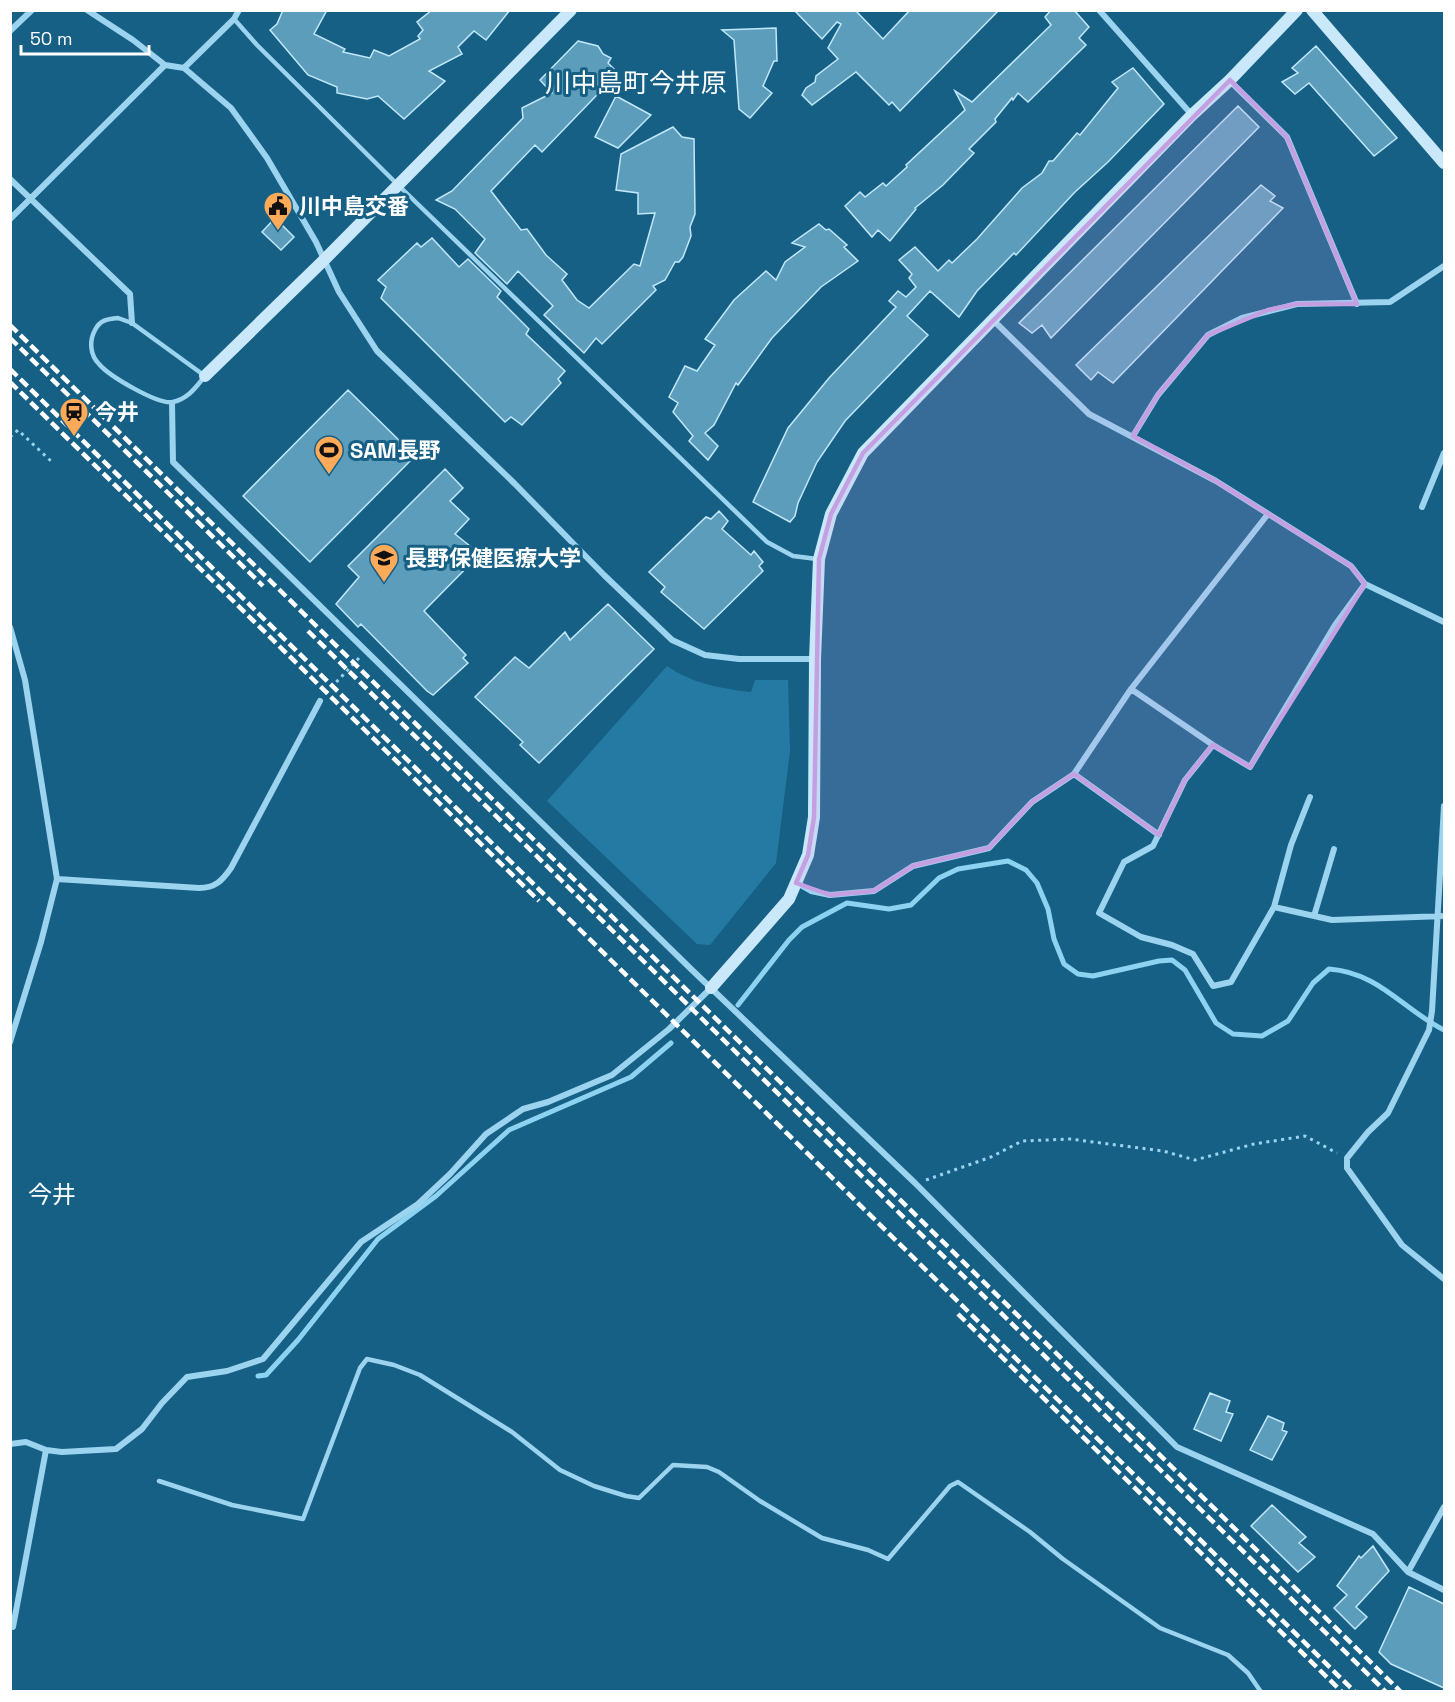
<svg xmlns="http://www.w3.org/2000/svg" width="1455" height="1702" viewBox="0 0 1455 1702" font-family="'Space Grotesk','Noto Sans JP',sans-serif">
<rect width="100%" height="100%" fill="#166086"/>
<path fill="#257aa4" d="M667,666c24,17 55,23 84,26l4,-12h33l2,71 -14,112 -66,82 -13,-1 -150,-143z"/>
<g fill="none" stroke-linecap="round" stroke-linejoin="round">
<path stroke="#8ed2f1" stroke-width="5" d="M738,1005l51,-65 13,-13 45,-24 42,6 22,-4 28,-27 19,-9 50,-8 18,9 11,13 11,26 6,30 10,25 14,10 15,2 66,-15 13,-1 13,10 31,53 17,11 29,2 26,-15 25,-38 16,-14c51,4 73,40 115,61
M258,1376l8,-1 32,-35 80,-101 58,-43 73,-66 122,-53 40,-34"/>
</g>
<path fill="#5d9dbc" stroke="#c1e8fa" stroke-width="1.5" d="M283,10h44l-13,24 31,15 -2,3 27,6 4,-8 15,6 31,-17 -2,-3 5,-6 -6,-8 15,-12h78l-24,30 -12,-9 -16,16 4,7 -33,17 16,10 -41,38 -26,-23 -11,3 -30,-6v-6l-29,-12 -38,-45 7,-6z
M794,10h61l28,29 27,-29h89l-99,101 -8,-9 -3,3 -33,-33 -44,33 -10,-10 4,-7 9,-6 1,-6 22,-17 -10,-11 13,-24 -4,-2 -15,17z
M1051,10h23l15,17 -10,11 7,7 -58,57 -10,-9 -5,7 -1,-2 -17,21 1,3 -27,27 5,4 -31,32 -28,23 1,1 -26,32 -12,-11 -6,7 -27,-31 15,-14 5,5 18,-14 3,3 21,-19 -1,-2 59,-55 -10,-19 17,11 79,-77 -6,-8z
M776,28l1,33h-3l-11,25 9,7 -22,25 -11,-9 -5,-69 -12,-10z
M578,41l20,5 5,8 8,4 -3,5 10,10 -76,79 -7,-7 -44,46 30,39 6,-1 19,26 21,19 -5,6 15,20 12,8 45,-44 6,2 15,-53 -17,1v-21l-22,-3 5,-36 52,-27 9,10 12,2 1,75 -5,13 1,9 -8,21 -4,5h-4l-10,18 -12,6 3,4 -54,54 -6,-6 -12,15 -40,-38 9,-9 -35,-35 -11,13 -32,-31 10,-14 -30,-30 -19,-9 16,-9 71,-73 -1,-10 30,-15 -12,-13z
M1316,46l81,92 -23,18 -65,-73 -14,11 -13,-12 16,-9 -6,-5z
M1133,68l31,36 -56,58 -33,30 -59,63 -2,-2 -37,38 -18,26 -29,-26 -23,25 21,19 -83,86 -28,41 -19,41 -3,13 -5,6 -37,-20 35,-74 41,-50 67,-71 -7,-6 9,-10 8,6 10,-10 -7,-9 3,-4 -13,-14 16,-13 23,24 11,-11 3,3 25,-24 45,-51 20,-15 7,-12h4l24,-28 3,2 38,-47 -6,-6z
M616,96l35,19 -33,33 -23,-11z
M1238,106l21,21 -208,211 -9,-13 -10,8 -13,-10z
M1261,185l14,11 -5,5 13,7 -170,175 -15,-11 -7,8 -15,-15z
M275,218l19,19 -13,13 -19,-18z
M819,224l7,6 3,-1 18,16 -3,2 14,14 -37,26 -49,51 -34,47 -2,-2 -22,42 -9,8 13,13 -10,14 -19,-19 4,-5 -20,-24 5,-9 -9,-6 16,-31 12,5 18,-26 -10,-6 29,-39 32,-29 10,9 9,-18 20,-15 -13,-4z
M432,238l27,29 9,-8 33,32 -4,6 32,32 -3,5 39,37 -7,8 3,4 -39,42 -11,-8 -6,5 -124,-124 5,-11 -8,-7 39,-37 4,4z
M348,390l67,66 -105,106 -67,-66z
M445,469l18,19 -13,13 19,18 -14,15 25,20 -56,57 42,44 -3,3 5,5 -35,32 -6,-4 -66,-67 -3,3 -22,-23 23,-27 -11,-11z
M719,511l9,10 -6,8 29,26 3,-4 9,11 -4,4 4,5 -59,58 -43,-37 4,-5 -16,-15 57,-55 5,2z
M608,604l46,45 -115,114 -19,-18 3,-3 -48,-45 40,-40 14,11 36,-36 5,8z
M1210,1393l20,8 -4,11 7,2 -12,27 -27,-12z
M1268,1416l16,7 -2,7 5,2 -15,28 -22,-10z
M1272,1505l34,32 -7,6 16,14 -17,15 -47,-46z
M1373,1546l16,25 -33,36 11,10 -12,12 -21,-21 13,-13 -10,-9 22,-30 2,2z
M1409,1587l35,17v84l-53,-24 -12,-12z"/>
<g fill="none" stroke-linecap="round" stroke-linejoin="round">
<path stroke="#9cd3ee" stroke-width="3" stroke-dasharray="3 4.5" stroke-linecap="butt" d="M10,437l8,-7 35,33
M326,693l33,-35
M926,1180l65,-23 31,-16 48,-2 93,12 32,9 59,-16 51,-8 32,17"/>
<path stroke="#9cd3ee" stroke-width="4.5" d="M234,19l23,26 140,139 370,358 26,14 24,3
M118,318l14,5 73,53c-9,11 -17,23 -32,26 -15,3 -64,-26 -74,-38 -9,-9 -10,-23 -4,-34 5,-10 12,-11 23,-12z
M159,1481l73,24 71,14 57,-151 7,-9 27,6 26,10 92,57 48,38 34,16 32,10 13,2 34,-33 34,2 12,5 41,29 62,37 46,12 20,9 62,-73 8,-4 72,50 33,27 97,69 68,27 20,18 13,19"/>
<path stroke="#9cd3ee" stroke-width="6" d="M87,10l46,30 32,25
M1099,10l93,105
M10,31l22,-21
M184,68l50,-49 5,-9
M1230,81l57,56 70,167
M10,179l120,115 2,29
M10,219l155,-154 19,3 47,40 36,50 49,84 23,50 38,59 138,133 89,91 68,65 33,15 34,4h76
M993,320l96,94 127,67 135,85 14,18 79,38
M172,403l1,59 519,508 223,213 262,264 196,87 35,38 36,18
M1133,436l25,-41 50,-60 34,-17 55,-14 93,-2 54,-36
M1422,507l22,-54
M10,627l15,53 32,199
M1131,689l137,-175
M1213,745l-28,35 -32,66 -29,16 -25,51 42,24 31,8 21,9 20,32 18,-4 43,-75 17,-62 19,-48
M1074,774l85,61
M1444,806l-12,205 -3,19 -41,83 -20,19 -21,26v10l55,77 42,34
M797,883l14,8 19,4 44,-4 39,-25 76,-18 43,-46 42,-28 57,-85 82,56 37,22 85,-142 30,-41
M1274,907l58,13 112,-4
M1314,916l20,-67
M10,1042l31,-100 16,-63 142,9c16,0 23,-7 32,-20l89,-167
M10,1444l16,-2 20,8 16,2 54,-3 26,-20 20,-26 25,-26 40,-6 36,-12 98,-117 57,-38 32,-30 36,-40 37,-25 25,-7 64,-27 57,-46 42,-41
M1408,1572l36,-65
M13,1627l33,-177"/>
<path stroke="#c9e9fa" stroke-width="12" d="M1312,10l132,153
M205,376l119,-116 247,-250
M711,988l78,-89 19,-44 6,-38 1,-158 4,-100 12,-45 32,-61 329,-338 38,-35 67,-70"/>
<path stroke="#fff" stroke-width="4.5" stroke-dasharray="10 4.5" stroke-linecap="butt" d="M10,325l1391,1367
M10,338l253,248
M10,369l1345,1323
M10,382l529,519
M308,631l1078,1061
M958,1314l384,378"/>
</g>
<path fill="#c4a0e2" fill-opacity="0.2" stroke="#c4a0e2" stroke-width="4.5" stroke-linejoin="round" d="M1230,80l57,57 70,167h-60l-29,6 -60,25 -50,60 -25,41 83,45 135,85 14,18 -115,183 -37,-22 -28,35 -26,55 -85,-61 -42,28 -43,46 -76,18 -39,25 -44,4 -34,-12 12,-28 6,-38 5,-258 12,-45 32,-61z"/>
<defs>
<g id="civic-pin" transform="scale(1.5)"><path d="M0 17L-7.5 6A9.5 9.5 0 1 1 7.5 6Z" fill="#ffaa58" stroke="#166086"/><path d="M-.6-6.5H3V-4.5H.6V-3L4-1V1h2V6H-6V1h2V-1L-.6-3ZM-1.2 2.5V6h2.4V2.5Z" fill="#111"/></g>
<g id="station-pin" transform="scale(1.5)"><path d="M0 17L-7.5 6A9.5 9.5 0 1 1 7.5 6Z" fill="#ffaa58" stroke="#166086"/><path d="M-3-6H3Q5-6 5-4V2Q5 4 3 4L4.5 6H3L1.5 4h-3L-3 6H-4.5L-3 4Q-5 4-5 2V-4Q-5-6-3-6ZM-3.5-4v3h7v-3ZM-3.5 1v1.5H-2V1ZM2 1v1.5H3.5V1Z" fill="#111"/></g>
<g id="stadium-pin" transform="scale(1.5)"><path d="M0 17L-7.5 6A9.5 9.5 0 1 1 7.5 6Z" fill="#ffaa58" stroke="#166086"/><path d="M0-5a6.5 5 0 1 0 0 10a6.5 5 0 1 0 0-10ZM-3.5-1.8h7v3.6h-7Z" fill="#111"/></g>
<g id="university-pin" transform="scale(1.5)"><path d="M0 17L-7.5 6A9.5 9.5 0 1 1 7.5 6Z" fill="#ffaa58" stroke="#166086"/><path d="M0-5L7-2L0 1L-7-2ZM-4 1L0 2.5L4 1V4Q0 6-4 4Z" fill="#111"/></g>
</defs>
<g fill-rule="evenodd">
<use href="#civic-pin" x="278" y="206"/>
<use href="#station-pin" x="74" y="412"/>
<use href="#stadium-pin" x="329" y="450"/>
<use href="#university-pin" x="384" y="558"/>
</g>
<g text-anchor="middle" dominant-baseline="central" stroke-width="6" stroke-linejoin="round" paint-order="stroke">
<g font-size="22" font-weight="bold" fill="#fff" stroke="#166086" text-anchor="start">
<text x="299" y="206">川中島交番</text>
<text x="95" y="412">今井</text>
<text x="350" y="450">SAM長野</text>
<text x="405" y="558">長野保健医療大学</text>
</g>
<g font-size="24" fill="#fff" stroke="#166086">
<text x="52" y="1194">今井</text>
</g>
<g font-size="26" fill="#fff" stroke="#166086">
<text x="636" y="83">川中島町今井原</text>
</g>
</g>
<rect width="1455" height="1702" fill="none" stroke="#ffffff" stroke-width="24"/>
<path d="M21 45v9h128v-9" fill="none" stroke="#ffffff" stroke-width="3"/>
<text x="30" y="45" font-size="18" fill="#ffffff" stroke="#166086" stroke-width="4.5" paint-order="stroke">50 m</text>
</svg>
